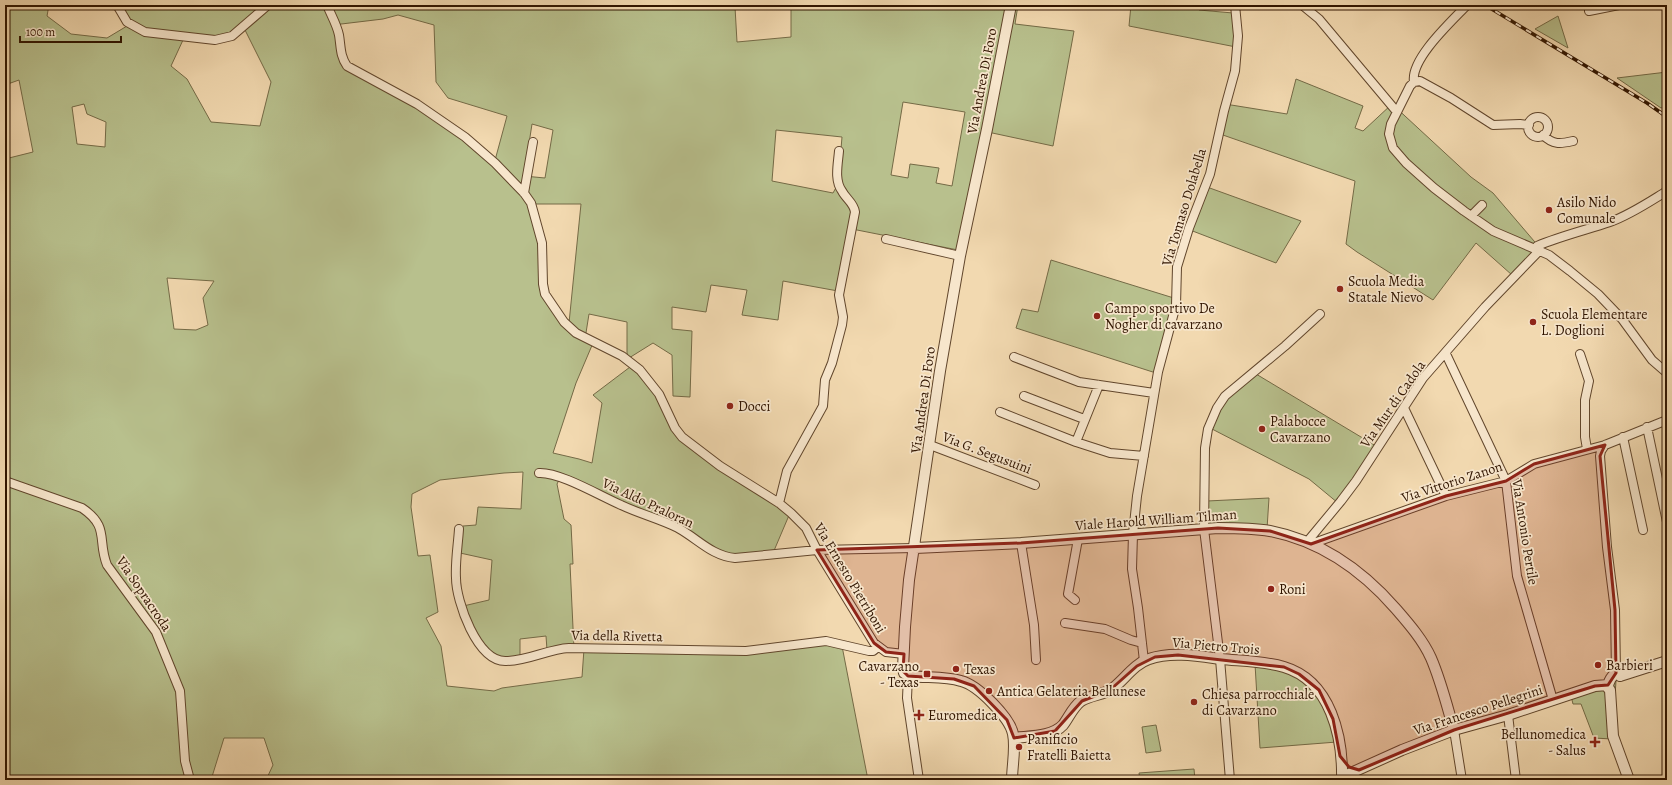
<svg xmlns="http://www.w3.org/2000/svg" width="1672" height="785" viewBox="0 0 1672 785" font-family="Alegreya,serif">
<rect width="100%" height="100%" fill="#f2d9b0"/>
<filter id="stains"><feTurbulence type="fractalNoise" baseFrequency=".005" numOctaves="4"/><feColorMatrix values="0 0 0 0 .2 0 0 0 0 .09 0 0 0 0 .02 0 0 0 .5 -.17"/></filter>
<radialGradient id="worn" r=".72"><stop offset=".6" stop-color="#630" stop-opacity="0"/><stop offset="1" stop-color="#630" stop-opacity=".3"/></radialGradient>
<path fill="#b8c08d" stroke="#746a46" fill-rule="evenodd" d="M5,5h44l-2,11 24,18 36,4 20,-12 -12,-21h653l-33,2 2,35 54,-5v-32h227l-3,19 59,7 -21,115 -70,-15 -20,120 -111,-22 -14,62 -55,-10 -5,39 -36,-5 5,-25 -36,-5 -5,27 -34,-5v22l20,2 -2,66 -17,-1 -1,-41 -19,-12 -24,15 -2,-5v-31l-38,-8 -4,25 8,4 -17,40 -23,70 26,6 13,4 10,-60 -9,-8 41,-31 22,28 22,38 112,83 -17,40 -36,6 -177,-81 -3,6 7,35 7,6 2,39h-3l4,85 -27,1 -1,-14 -26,3v18l-17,2 -23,-9 -21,-43 30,-7 3,-40 -32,-7 3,-27 13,-1 2,-18 43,2 2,-37 -19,1 -64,7 -28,14 -1,13 7,49 12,-1 8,57 -12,6 15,28 6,40 47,5 8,-3 80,-11 2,-28 168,3 78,-9 12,3 26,134h-602l7,-15 -9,-27h-40l-13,42h-206v-621l28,-7 -14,-72 -14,5zM398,15l36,10 2,57 12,16 59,18 -13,48 -30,-25 -43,-30 -80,-45 -8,-39 50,-6zM245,30l26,52 -11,44 -49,-4 -24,-43 -16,-13 12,-26 35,3zM903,102l62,10 -13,74 -16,-3 3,-15 -29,-4 -2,14 -17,-3zM84,104l3,10 19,8 -1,25 -28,-3 -5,-37zM532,124l21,6 -8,48 -21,-2zM776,130l66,7 -4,47 -5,9 -61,-12zM534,204h47l-12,119 -28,-39 -1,-39zM167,278l47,3 -11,17 5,27 -12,5 -22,-1z
M1131,5h68v5l34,3 3,34 -107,-21z
M1558,16l10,32 -33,-19z
M1667,72v34l-6,2 -44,-30z
M1296,79l67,27 -8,22 8,3 29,-27 79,73 22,16 47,55 -28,27 -36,-32 -43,57 -76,-48 -11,-8 9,-63 -135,-47 5,-30 62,10z
M1207,187l94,34 -25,42 -86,-33z
M1051,260l126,39 -18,75 -143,-46 6,-19 16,3z
M1251,371l125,75 -38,57 -29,-24 -97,-50 3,-13 17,-29z
M1269,498l-2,31 -61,-2 1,-26z
M1255,664l40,5 37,40 5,33 -77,6z
M1616,681l-4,58 -18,-1 -13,-34h-8l-3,-12 14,-5z
M1156,725l5,26 -15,2 -4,-26z
M1194,769l1,11h-55l-1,-7z"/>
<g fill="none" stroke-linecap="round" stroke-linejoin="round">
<g stroke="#61462c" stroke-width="10">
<path id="minor" d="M117,5l10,17 18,10 70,8 17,-4 36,-31
M327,5c4,10 10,20 12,30 2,12 1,21 8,31l70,38 48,33 30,26 29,30 7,10 11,40 1,41 2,10 19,28 12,11 46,23 18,14 19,24 16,34 7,9 38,29 59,37 12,10 15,15 11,22 57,93 12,9 18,2
M1302,5l17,14 78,93
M1589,11l30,-6
M1414,82c-4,-23 38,-61 53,-77
M1528 127a10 10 0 1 1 20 0a10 10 0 1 1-20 0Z
M1529,125l-9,-1 -27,1 -42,-27 -31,-17 -6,1 -4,4 -19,38 -2,10 4,14 13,15 28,25 30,23 29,20 56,24 21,16 28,23 24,25 30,41 15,13
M1543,135c10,10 17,9 30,6
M524,193l9,-51
M1471,216l11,-11
M886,239l74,17
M1536,249l1,-3c24,-10 49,-16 73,-24 20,-7 39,-20 57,-31
M1446,354l60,127 11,95 36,124
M1580,354l9,27 -4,19v37l2,12
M1014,357l65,25 75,11
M1024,396l60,23
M1404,408l42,88
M1000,412l76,30 34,11 34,3
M1647,427l20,95
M1623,437l20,93
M1076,442l23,-57
M930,445l105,40
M1605,445l-4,6 -1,5 7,91 8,63 1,63
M539,473c21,-1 61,23 82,32 19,9 39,14 57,23 20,11 34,28 57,30l82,-8 98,-2
M5,481l77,27c28,19 15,32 25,57l49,67 24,59 5,70 5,19
M779,503l8,-32 36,-65 2,-26 7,-17 10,-38 1,-8 -4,-22 16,-83c-1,-9 -9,-13 -13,-21 -8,-11 -4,-27 -3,-40
M459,529c-1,16 -4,33 -3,49 0,23 21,84 50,83 22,0 42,-12 63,-13l177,3 80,-10 43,10h4l5,-4
M1307,542l34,-41 15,-20 67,-103 62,-71 55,-57
M1021,543l13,82 2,35
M1311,544l135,-48 60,-15 28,-17 71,-19 62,-25
M1075,600l-7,-6 10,-55
M1065,623l40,6 26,11 11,3
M1144,661l-6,-53 -6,-39 1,-35 4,-38 21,-124 18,-67 1,-38 12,-39 21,-54 14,-63 11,-40 3,-35 -3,-31
M908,676l-1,22 12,82
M1508,715l8,65
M1454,730l8,50
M1230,780l-10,-121 -16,-130 1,-81 3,-19 9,-21 8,-12 60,-50 35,-32"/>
</g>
<g stroke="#61462c" stroke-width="12">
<path id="tertiary" d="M1011,5l-24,124 -27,127 -20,115 -31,209 -4,47 -2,41 1,5 6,3c17,2 35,0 51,5 17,4 49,37 52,53 3,14 -1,32 -1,46
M915,548l106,-5 197,-15c18,0 35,0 52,3 51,10 92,39 126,78 13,15 27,31 35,49 10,23 16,48 23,72
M1620,676l-2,-3c-6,1 -10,9 -10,15l2,2 3,46 16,44
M1620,676l47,-15
M1014,738c15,-2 38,-1 49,-13 6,-8 10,-18 18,-24 10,-6 22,-6 31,-12 13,-10 22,-25 37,-30 22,-8 50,-3 72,0 21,2 43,2 63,8 47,14 59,70 58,113
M1342,777l60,-27 52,-20 54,-15 87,-29 13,-1"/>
</g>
<use href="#minor" stroke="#f7e6cc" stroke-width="8"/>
<use href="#tertiary" stroke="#f7e6cc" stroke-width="10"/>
<g stroke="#311500" stroke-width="3.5">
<path id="rail" d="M1485,5l162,98 20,14"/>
</g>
<use href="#rail" stroke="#f7e6cc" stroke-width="2" stroke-dasharray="6" stroke-linecap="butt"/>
</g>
<path fill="#8f2418" fill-opacity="0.2" stroke="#8f2418" stroke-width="3" stroke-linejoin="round" d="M1605,445l-5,11 15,154 1,63 -8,12 -13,1 -141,44 -95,40 -10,-3 -9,-11 -7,-37 -14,-29 -20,-16 -15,-7 -106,-12 -23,2 -18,9 -27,24 -28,11 -27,30 -41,7 -7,-18 -33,-34 -20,-7 -46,-3 -5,-5 1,-17 -18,-2 -12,-9 -57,-93 204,-7 197,-15 52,3 41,13 135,-48 60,-15 28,-17z"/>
<g fill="#8f2418" stroke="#f7e6cc" stroke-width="1.5">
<circle cx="1549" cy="210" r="4"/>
<circle cx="1340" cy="289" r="4"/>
<circle cx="1097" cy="316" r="4"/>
<circle cx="1533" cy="322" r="4"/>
<circle cx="730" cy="406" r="4"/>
<circle cx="1262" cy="429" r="4"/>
<circle cx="1271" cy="589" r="4"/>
<circle cx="1598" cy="665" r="4"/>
<circle cx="956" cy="669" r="4"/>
<rect x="923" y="670" width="8" height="8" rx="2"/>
<circle cx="989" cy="691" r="4"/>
<circle cx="1194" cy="702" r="4"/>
<path d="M917 709h4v4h4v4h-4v4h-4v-4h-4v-4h4z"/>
<path d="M1593 736h4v4h4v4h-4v4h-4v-4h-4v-4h4z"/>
<circle cx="1019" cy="747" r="4"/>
</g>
<g text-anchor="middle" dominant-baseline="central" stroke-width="3.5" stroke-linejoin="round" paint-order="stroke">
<g font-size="14" fill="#311500" stroke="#f7e6cc">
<text transform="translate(982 81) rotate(-79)">Via Andrea Di Foro</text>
<text transform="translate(1184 207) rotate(-73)">Via Tomaso Dolabella</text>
<text transform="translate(923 400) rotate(-82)">Via Andrea Di Foro</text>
<text transform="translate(1393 404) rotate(-55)">Via Mur di Cadola</text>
<text transform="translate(987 453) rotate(21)">Via G. Segusuini</text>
<text transform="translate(1452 482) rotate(-18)">Via Vittorio Zanon</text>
<text transform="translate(648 503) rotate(25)">Via Aldo Praloran</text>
<text transform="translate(1156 520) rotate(-4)">Viale Harold William Tilman</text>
<text transform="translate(1525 532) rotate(81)">Via Antonio Pertile</text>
<text transform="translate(850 578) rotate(59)">Via Ernesto Pietriboni</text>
<text transform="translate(144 594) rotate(56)">Via Sopracroda</text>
<text transform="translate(617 636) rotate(1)">Via della Rivetta</text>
<text transform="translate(1216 646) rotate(5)">Via Pietro Trois</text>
<text transform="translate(1478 710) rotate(-18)">Via Francesco Pellegrini</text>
</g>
<g font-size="14" fill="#311500" stroke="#f7e6cc" text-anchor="start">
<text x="1557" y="202">Asilo Nido<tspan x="1557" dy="16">Comunale</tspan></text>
<text x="1348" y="281">Scuola Media<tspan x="1348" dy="16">Statale Nievo</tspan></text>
<text x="1105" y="308">Campo sportivo De<tspan x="1105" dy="16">Nogher di cavarzano</tspan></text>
<text x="1541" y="314">Scuola Elementare<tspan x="1541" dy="16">L. Doglioni</tspan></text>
<text x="738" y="406">Docci</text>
<text x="1270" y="421">Palabocce<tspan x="1270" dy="16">Cavarzano</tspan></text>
<text x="1279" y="589">Roni</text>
<text x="1606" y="665">Barbieri</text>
<text x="919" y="666" text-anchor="end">Cavarzano<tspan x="919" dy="16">- Texas</tspan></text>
<text x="964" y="669">Texas</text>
<text x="997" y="691">Antica Gelateria Bellunese</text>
<text x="1202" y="694">Chiesa parrocchiale<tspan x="1202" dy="16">di Cavarzano</tspan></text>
<text x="928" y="715">Euromedica</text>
<text x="1586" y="734" text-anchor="end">Bellunomedica<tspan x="1586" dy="16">- Salus</tspan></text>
<text x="1027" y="739">Panificio<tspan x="1027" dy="16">Fratelli Baietta</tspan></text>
</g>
</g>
<rect width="1672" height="785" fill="none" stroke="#f2d9b0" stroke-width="20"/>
<rect x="6" y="6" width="1660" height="773" fill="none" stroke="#311500" stroke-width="2"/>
<rect x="10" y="10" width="1652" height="765" fill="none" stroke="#311500"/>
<path d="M20 36v6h101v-6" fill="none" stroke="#311500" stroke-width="2"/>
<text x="26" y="36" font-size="12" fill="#311500" stroke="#f7e6cc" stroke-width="3" paint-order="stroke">100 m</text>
<rect width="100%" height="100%" filter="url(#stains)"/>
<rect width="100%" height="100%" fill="url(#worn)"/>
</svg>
